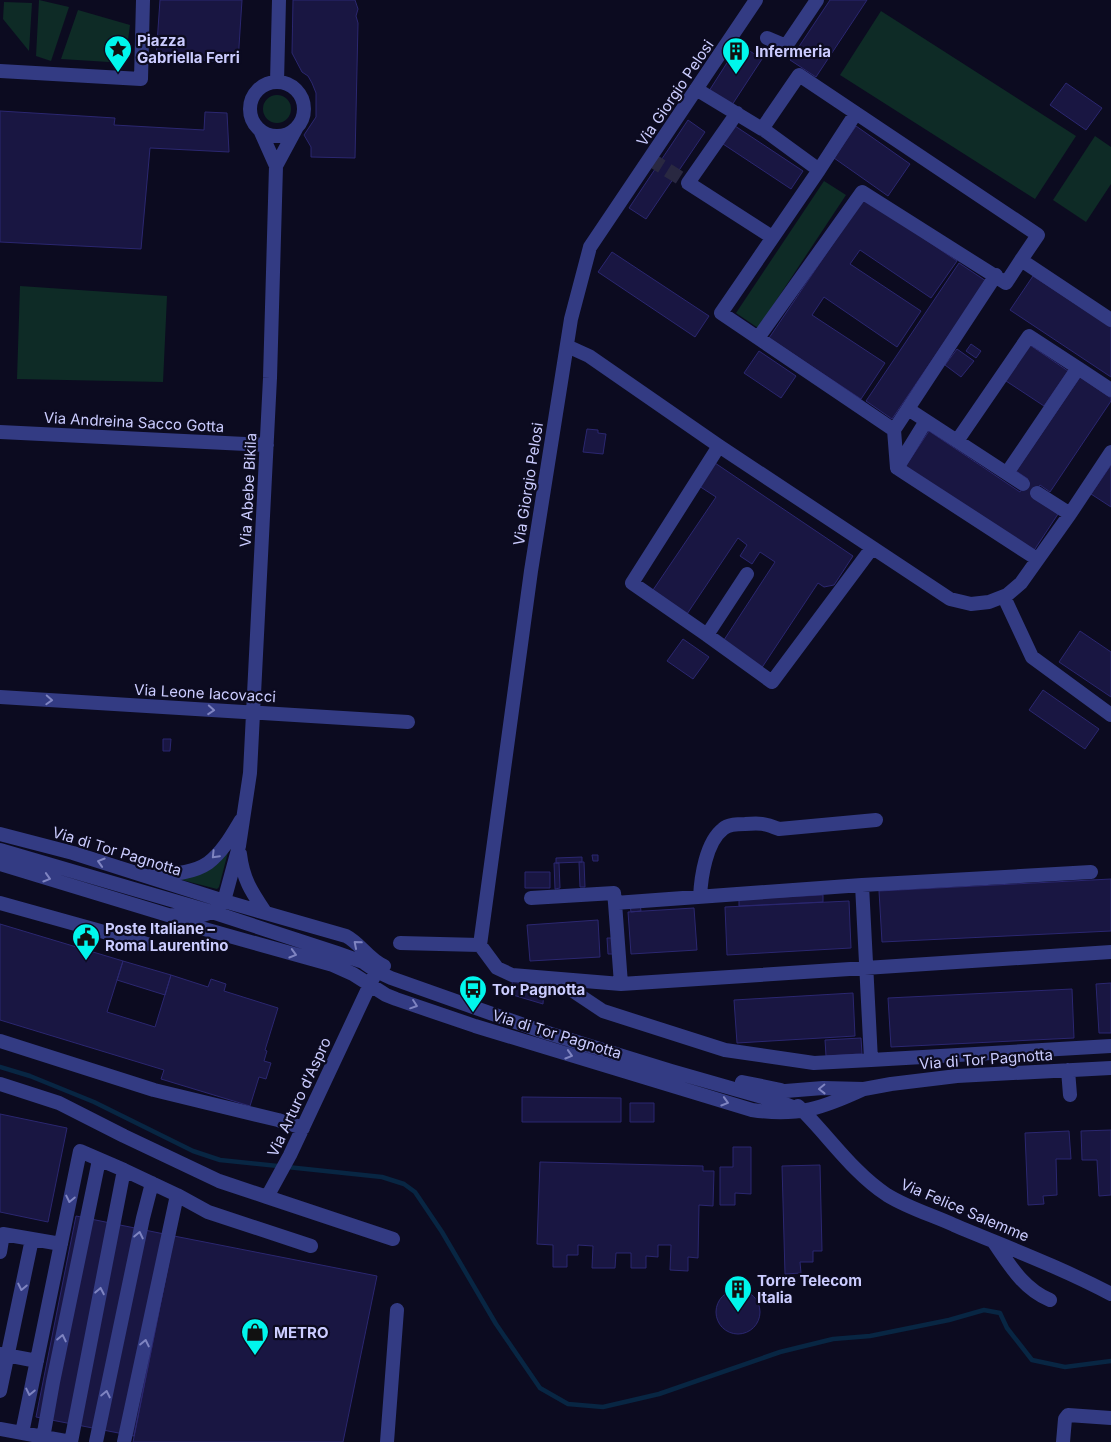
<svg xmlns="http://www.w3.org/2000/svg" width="1111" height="1442" viewBox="0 0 1111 1442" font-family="Inter,sans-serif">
<rect width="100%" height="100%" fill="#0c0b20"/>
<path fill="#0e2b26" d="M39,0l30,7 -18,54 -15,-5z
M4,2l28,1 -3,48 -26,-32z
M78,10l52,15 -5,38 -64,-4z
M881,11l195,125 -41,63 -195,-124z
M263 109a14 14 0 1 1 28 0a14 14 0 1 1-28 0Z
M1095,136l16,11v37l-25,38 -33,-22z
M824,181l22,14 -88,133 -22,-15z
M20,286l147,10 -4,86 -146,-3z
M228,852l-9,35 -2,2 -35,-9 -1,-2c23,-3 33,-8 47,-26z"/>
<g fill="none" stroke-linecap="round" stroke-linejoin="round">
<path stroke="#082643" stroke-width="4.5" d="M0,1067l30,9 64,26 99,49 27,9 162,17 22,7 11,8 27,40 54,92 44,64 28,16 35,3 56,-13 121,-42 53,-13 37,-3 79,-16 35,-10 16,3 7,15 25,32 33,7 46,-6"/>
</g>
<path fill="#191642" stroke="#2b2770" d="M160,0h82l-4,62 -82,-4z
M293,0h62l3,9 -2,7 2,7 -3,135 -44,-1v-10l-7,-12 12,-18v-24l-4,-10 -4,-7 -6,-4 -10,-19z
M830,0h37l-51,77 -26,-17z
M739,44l23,15 -30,46 -23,-14z
M1066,83l36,25 -16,22 -36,-25z
M0,111l115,7 -1,7 90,5 1,-18 22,1 2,39 -79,-4 -9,101 -141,-7z
M688,120l17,12 -59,87 -17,-11z
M732,124l71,47 -12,18 -71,-47z
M856,126l54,38 -22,32 -54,-38z
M864,198l93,63 -26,37 -71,-48 -10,14 71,47 -24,36 -73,-50 -12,18 73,48 -24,36 -92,-61z
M612,252l97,64 -14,21 -97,-65z
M959,263l27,18 -94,138 -26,-18z
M1033,276l78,51v50l-101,-67z
M1027,343l41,28 -24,35 -41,-27z
M971,344l10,7 -5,7 -10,-7z
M957,349l17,12 -13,16 -16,-12z
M759,351l37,25 -15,22 -37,-25z
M1080,377l31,21v3l-61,91 -10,-7 -8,12 26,17 -25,38 -128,-85 24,-36 91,61 8,-13 -12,-8z
M587,429l11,1v3l8,1 -3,20 -20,-2z
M715,463l138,93 -19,29 -10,2 -6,-4 -57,86 -39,-26 53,-81 -15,-10 -8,12 -12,-8 7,-11 -9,-7 -51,76 -34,-24 63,-93 -17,-11z
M1111,465v42l-20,-13z
M1080,631l31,21v45l-52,-35z
M683,639l26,18 -16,22 -26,-18z
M1043,690l56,39 -14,20 -56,-39z
M163,739h8l-1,12h-7z
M592,855h6v6h-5z
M582,857v5l-26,1v-5z
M579,862h5l1,25h-5z
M554,863h5l1,25 -5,1z
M525,872h25v16h-25z
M1111,879v52l-229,11 -3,-51z
M823,895v7l-84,4v-7z
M849,901l2,47 -124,7 -2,-48z
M640,904l1,7 -10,1 -1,-7z
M694,908l3,42 -66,4 -3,-42z
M598,920l2,37 -70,4 -3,-36z
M0,924l123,37 -16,51 48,15 16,-52 37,12 3,-8 15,5 -2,7 54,17 -13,42 2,1 -3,10 7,2 -5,16 -7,-2 -9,29 -89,-27 3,-9 -164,-50z
M607,938h7l1,16h-7z
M123,961l48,14 -6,20 -48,-15z
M512,981l9,1v3l23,2 -1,17 -30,-9z
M1111,983v50h-12l-3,-49z
M1072,989l2,49 -183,9 -3,-49z
M853,993l2,43 -118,7 -3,-43z
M861,1038l1,16 -36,2 -1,-16z
M522,1097l99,1v24h-99z
M630,1103h24v19h-24z
M0,1114l67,14 -19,94 -48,-10z
M1111,1130v65l-12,1 -2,-36h-15l-1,-29z
M1069,1131l2,28h-15l1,36 -14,1 1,8 -16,1 -3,-72z
M733,1147h18v47l-16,-1v12h-15v-38h13z
M540,1162l163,4v5h11l-1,35 -14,-1 -1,53 -10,-1v14l-18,-1 1,-25h-13v12l-12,-1v12h-15v-15h-15l-1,15h-23l1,-22 -15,-1v10h-11v12h-14v-22l-16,-1z
M820,1165l2,86h-9v11h-13l1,11 -16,1 -3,-108z
M76,1216l98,20 -40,200 -98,-19z
M174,1236l203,40 -34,166h-210z
M716 1312a22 22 0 1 1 44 0a22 22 0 1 1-44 0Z"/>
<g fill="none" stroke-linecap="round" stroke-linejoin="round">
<path stroke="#292841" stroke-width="14" stroke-dasharray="14 7" stroke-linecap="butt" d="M650,159l38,24"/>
<path stroke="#333b83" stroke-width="14" d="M767,38l19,8 31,-46
M0,71l141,8 2,-79
M277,82l2,-82
M250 109a27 27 0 1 1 54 0a27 27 0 1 1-54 0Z
M696,89l66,40 37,-54 239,160 -17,25 90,60
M737,113l-49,70 84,54
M760,127l59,43 37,-57
M276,166l21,-39
M819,170l-98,143 37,25 104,-146 144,91 15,-23
M758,338l136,92 102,-155
M567,346l22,10 130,90 231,153 21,5 18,-2 18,-7 14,-12 49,-69
M908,409l115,75
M894,430l3,38 140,91
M0,432l267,13
M957,441l72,-105 49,32
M719,446l-87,137 75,52 40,-61
M897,468l29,-47
M1007,473l71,-105 33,22
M1037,493l33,21 41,-62
M1004,597l28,60 79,58
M707,635l65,47 100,-134
M0,697l408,25
M0,834l73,19 151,48 122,35c14,7 23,24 38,30
M0,850l212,62 125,41 26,9 13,9 15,7 147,52 133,41 109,31 23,9
M240,854c3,25 11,37 25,58
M0,864l168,51c23,1 39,6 56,-14l15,-55 11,-73 20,-395 6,-212 -16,-36
M151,876c18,-2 41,-2 57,-13 14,-10 24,-28 33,-43
M700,897c1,-20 6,-55 23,-68 5,-5 15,-5 22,-5 15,-1 19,-1 34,5l97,-9
M531,898l83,-5 1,10
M0,903l147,41
M176,921l157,44 20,9 33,21 10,4 79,27 277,84c46,7 71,-2 112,-21
M400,943l80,2 51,-374 40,-252 19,-72 166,-247
M480,945l17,23 15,7 109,9 490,-32
M555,979l48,32 122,39 89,13 57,-3 -9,-175 229,-13
M621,984l-6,-81 247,-18
M0,1041l154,49 124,30 25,8
M871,1060l240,-14
M1068,1070l2,25
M742,1082l39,8
M0,1084l59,19 65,33 95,45 48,16 23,-42 84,-179
M773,1092l50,-4 41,1 27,-5 66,-8 154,-8
M798,1106c30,29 54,66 89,89 21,13 45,20 67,30 52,22 106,42 157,69
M267,1197l126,42
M993,1241c16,23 30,48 57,59
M0,1252l3,-18 58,10
M0,1354l37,7
M0,1391l32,-152
M0,1429l71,13
M22,1433l58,-282 44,19 53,25 31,17 103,34
M43,1438l10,-56 46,-222
M71,1442l53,-272
M96,1442l47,-224 9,-35
M124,1442l53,-247
M387,1442l10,-132
M1063,1442l2,-23 3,-4 43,3"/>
</g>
<defs><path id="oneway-chevron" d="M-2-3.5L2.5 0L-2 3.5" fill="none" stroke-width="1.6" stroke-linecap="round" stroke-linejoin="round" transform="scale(1.25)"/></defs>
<g stroke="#7f84c1">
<use href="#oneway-chevron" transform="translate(49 700) rotate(3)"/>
<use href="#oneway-chevron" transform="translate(211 710) rotate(4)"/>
<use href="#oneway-chevron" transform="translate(215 855) rotate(134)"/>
<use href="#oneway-chevron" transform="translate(101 862) rotate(-163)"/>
<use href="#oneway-chevron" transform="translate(47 878) rotate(17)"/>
<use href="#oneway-chevron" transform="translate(357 944) rotate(-139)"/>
<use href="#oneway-chevron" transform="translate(293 954) rotate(16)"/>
<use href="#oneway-chevron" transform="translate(414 1005) rotate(19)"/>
<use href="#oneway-chevron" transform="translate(569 1055) rotate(17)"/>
<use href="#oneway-chevron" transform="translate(822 1089) rotate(179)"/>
<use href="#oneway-chevron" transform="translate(725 1102) rotate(17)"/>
<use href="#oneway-chevron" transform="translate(70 1199) rotate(102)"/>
<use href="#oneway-chevron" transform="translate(139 1235) rotate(-78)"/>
<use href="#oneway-chevron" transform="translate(22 1287) rotate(102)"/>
<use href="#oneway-chevron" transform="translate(100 1291) rotate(-79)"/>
<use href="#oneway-chevron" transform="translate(62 1338) rotate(-78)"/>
<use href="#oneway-chevron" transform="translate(145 1343) rotate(-78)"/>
<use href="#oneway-chevron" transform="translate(30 1392) rotate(102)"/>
<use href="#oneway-chevron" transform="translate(106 1394) rotate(-78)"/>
</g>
<defs>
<g id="sight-pin" transform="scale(1.4375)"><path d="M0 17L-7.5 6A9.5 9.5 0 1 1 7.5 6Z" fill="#00f6ec" stroke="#0c0b20"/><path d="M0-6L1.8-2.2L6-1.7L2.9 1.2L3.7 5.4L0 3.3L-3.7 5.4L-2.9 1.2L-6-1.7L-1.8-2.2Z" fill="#111"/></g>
<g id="building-pin" transform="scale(1.4375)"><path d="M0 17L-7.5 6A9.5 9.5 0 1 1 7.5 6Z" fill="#00f6ec" stroke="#0c0b20"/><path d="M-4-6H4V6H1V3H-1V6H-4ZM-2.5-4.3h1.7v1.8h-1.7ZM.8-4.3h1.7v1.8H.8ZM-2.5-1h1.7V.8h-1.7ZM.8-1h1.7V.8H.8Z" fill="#111"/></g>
<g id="civic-pin" transform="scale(1.4375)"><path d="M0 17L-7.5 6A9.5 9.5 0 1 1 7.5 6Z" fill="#00f6ec" stroke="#0c0b20"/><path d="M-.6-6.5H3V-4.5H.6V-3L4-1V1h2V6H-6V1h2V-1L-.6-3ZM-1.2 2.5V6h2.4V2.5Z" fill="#111"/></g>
<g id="bus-pin" transform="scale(1.4375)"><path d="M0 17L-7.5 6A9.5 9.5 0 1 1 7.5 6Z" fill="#00f6ec" stroke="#0c0b20"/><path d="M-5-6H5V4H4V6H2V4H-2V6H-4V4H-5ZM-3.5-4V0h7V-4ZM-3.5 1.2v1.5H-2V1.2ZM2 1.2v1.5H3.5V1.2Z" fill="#111"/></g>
<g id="shop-pin" transform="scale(1.4375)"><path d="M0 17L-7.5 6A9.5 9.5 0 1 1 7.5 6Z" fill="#00f6ec" stroke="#0c0b20"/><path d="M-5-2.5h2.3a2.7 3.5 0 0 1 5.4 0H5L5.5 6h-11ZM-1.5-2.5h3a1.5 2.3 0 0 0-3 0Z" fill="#111"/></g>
</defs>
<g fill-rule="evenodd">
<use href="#sight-pin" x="118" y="49"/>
<use href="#building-pin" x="736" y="51"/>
<use href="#civic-pin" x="86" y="937"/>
<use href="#bus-pin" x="473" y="989"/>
<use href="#building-pin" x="738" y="1289"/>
<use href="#shop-pin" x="255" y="1332"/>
</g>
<g text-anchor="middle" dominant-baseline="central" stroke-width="4.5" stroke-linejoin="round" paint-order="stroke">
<g font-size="15" font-weight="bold" fill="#cbccff" stroke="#0c0b20" text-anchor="start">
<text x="137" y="40">Piazza<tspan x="137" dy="17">Gabriella Ferri</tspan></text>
<text x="755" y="51">Infermeria</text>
<text x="105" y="928">Poste Italiane –<tspan x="105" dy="17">Roma Laurentino</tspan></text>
<text x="492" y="989">Tor Pagnotta</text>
<text x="757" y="1280">Torre Telecom<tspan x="757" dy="17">Italia</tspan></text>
<text x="274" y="1332">METRO</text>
</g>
<g font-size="15" fill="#cbccff" stroke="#0c0b20">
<text transform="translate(675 93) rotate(-56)">Via Giorgio Pelosi</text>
<text transform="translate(134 422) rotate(3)">Via Andreina Sacco Gotta</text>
<text transform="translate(528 484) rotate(-81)">Via Giorgio Pelosi</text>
<text transform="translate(248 490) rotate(-87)">Via Abebe Bikila</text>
<text transform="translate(205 693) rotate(3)">Via Leone Iacovacci</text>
<text transform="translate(117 851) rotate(17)">Via di Tor Pagnotta</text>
<text transform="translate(557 1034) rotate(17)">Via di Tor Pagnotta</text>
<text transform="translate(986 1059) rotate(-4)">Via di Tor Pagnotta</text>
<text transform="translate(299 1097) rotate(-65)">Via Arturo d'Aspro</text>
<text transform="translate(965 1210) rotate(23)">Via Felice Salemme</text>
</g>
</g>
</svg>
